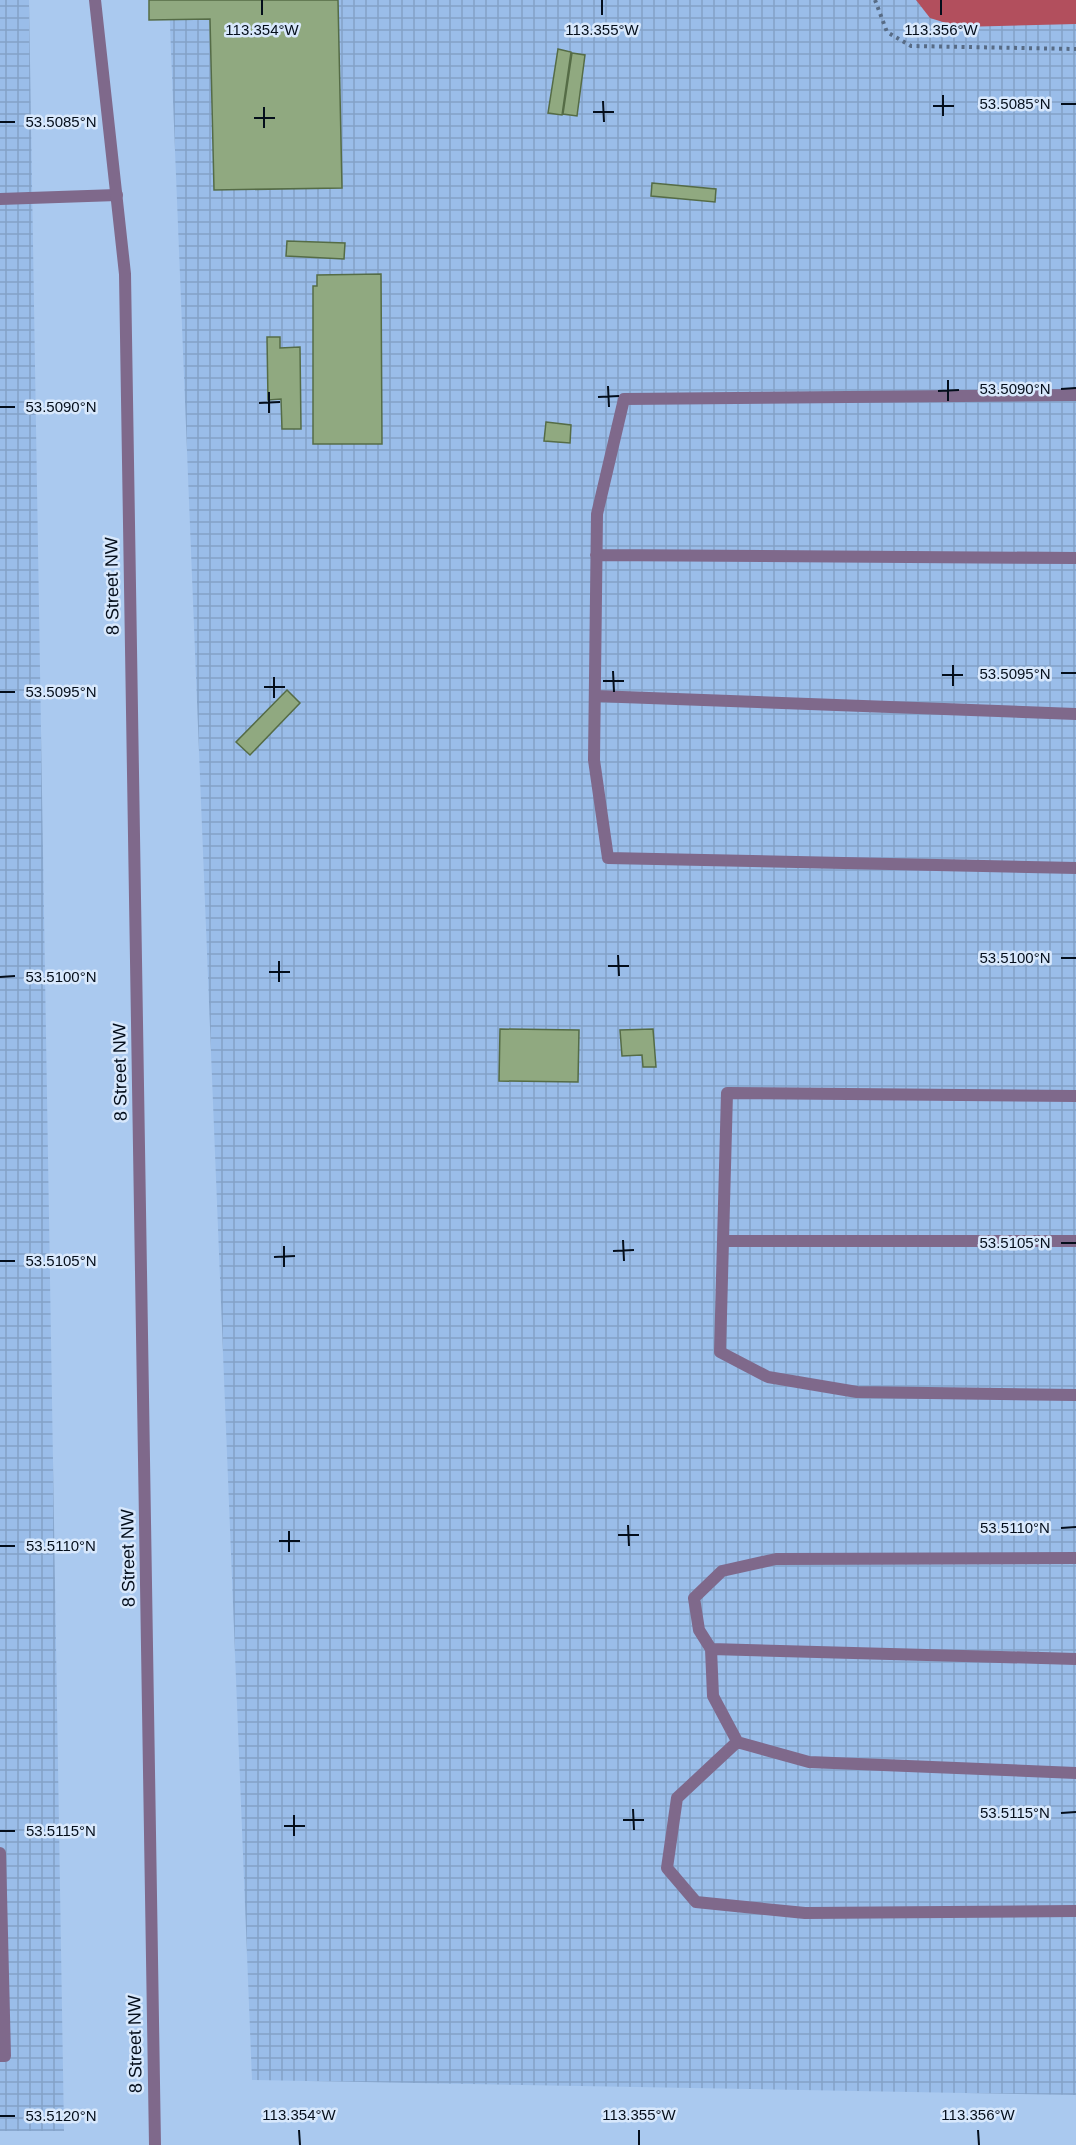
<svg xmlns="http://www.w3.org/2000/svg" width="1076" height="2145" viewBox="0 0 1076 2145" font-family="Helvetica,sans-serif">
<defs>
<pattern id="industrial-grid" width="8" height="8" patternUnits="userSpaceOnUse" patternTransform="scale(1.5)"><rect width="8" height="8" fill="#9abde9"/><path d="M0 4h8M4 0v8" fill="none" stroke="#83a1c7"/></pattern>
</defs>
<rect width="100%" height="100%" fill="#aac9ef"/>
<path fill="url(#industrial-grid)" d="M0,0h29l35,2131h-64z
M169,0h907v2095l-824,-15z"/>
<path fill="#b24f5d" d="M916,0h160v24l-117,3 -29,-9z"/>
<path fill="#90a980" stroke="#556c46" stroke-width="1.5" d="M149,0h189l4,188 -128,2 -4,-171 -61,1z
M558,49l13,3 -9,63 -14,-2z
M572,53l13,2 -8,61 -14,-2z
M652,183l64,6 -1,13 -64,-6z
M287,241l58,2 -1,16 -58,-3z
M381,274l1,170h-69v-158h4v-11z
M267,337h13v11l20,-1 1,82h-19l-1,-30 -13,1z
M546,422l25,3 -1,18 -26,-2z
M287,690l13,13 -50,52 -14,-13z
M500,1029l79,1 -1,52 -79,-1z
M653,1029l3,38h-13l-1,-12 -20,1 -2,-26z"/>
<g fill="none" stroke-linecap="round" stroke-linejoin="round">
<path stroke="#576b85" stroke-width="4" stroke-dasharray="3 4.5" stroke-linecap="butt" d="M875,0l12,32 24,14 165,3"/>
<path stroke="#7f698b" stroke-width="12" d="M0,199l117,-4
M1076,395l-452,4 -27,115 -3,246 14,98 468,10
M596,555l480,3
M595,696l481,18
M1076,1096l-349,-3 -7,259 48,25 89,15 219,3
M724,1241h352
M1076,1558l-300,1 -54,12 -28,27 5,32 12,19 365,10
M711,1649l2,47 25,47
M1076,1773l-267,-11 -72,-20 -60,56 -10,70 29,34 109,11 271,-2
M0,1853l5,203h-5"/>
<path stroke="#7f698b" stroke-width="12" d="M95,0l30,274 30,1871"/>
</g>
<path fill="none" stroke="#040e1b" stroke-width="2" d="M262,0v15M602,0v15M941,0v15M943,95v21M603,101l1,21M1061,104h15M933,106h21M264,107v21M593,112h21M254,118h21M0,122h15M948,380v21M608,386l1,21M1061,389l15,-1M938,391l21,-1M269,392v21M598,397l21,-1M259,403l21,-1M0,407h15M953,665v21M613,671l1,21M1061,673h15M942,675h21M274,677v21M603,681h21M264,687h21M0,692h15M618,955l1,21M1061,958h15M279,961v21M608,966h21M269,972h21M0,977l15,-1M623,1240l1,21M1061,1243h15M284,1246v21M613,1251l21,-1M274,1257l21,-1M0,1261h15M628,1525l1,21M1061,1528l15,-1M289,1531v21M618,1535h21M279,1541h21M0,1546h15M633,1809l1,21M1061,1813l15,-1M294,1815v21M623,1820h21M284,1826h21M0,1831h15M0,2116h15M299,2130l1,15M639,2130v15M978,2130l1,15"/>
<g text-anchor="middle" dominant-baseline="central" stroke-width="5" stroke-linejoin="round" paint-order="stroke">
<g font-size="18" fill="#040e1b" stroke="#d8e8fc">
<text transform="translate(112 586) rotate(-91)">8 Street NW</text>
<text transform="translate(120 1072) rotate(-91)">8 Street NW</text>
<text transform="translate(128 1558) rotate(-91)">8 Street NW</text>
<text transform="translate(135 2044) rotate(-91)">8 Street NW</text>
</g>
</g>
<g font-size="15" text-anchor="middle" fill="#040e1b" stroke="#d8e8fc" stroke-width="5" stroke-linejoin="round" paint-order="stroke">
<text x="262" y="35">113.354°W</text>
<text x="602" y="35">113.355°W</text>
<text x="941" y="35">113.356°W</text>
<text x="1015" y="109">53.5085°N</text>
<text x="61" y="127">53.5085°N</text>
<text x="1015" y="394">53.5090°N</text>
<text x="61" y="412">53.5090°N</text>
<text x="1015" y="679">53.5095°N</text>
<text x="61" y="697">53.5095°N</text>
<text x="1015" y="963">53.5100°N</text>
<text x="61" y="982">53.5100°N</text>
<text x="1015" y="1248">53.5105°N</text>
<text x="61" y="1266">53.5105°N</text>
<text x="1015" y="1533">53.5110°N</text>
<text x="61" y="1551">53.5110°N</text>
<text x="1015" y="1818">53.5115°N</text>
<text x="61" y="1836">53.5115°N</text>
<text x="299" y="2120">113.354°W</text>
<text x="639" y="2120">113.355°W</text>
<text x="978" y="2120">113.356°W</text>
<text x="61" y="2121">53.5120°N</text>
</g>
</svg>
